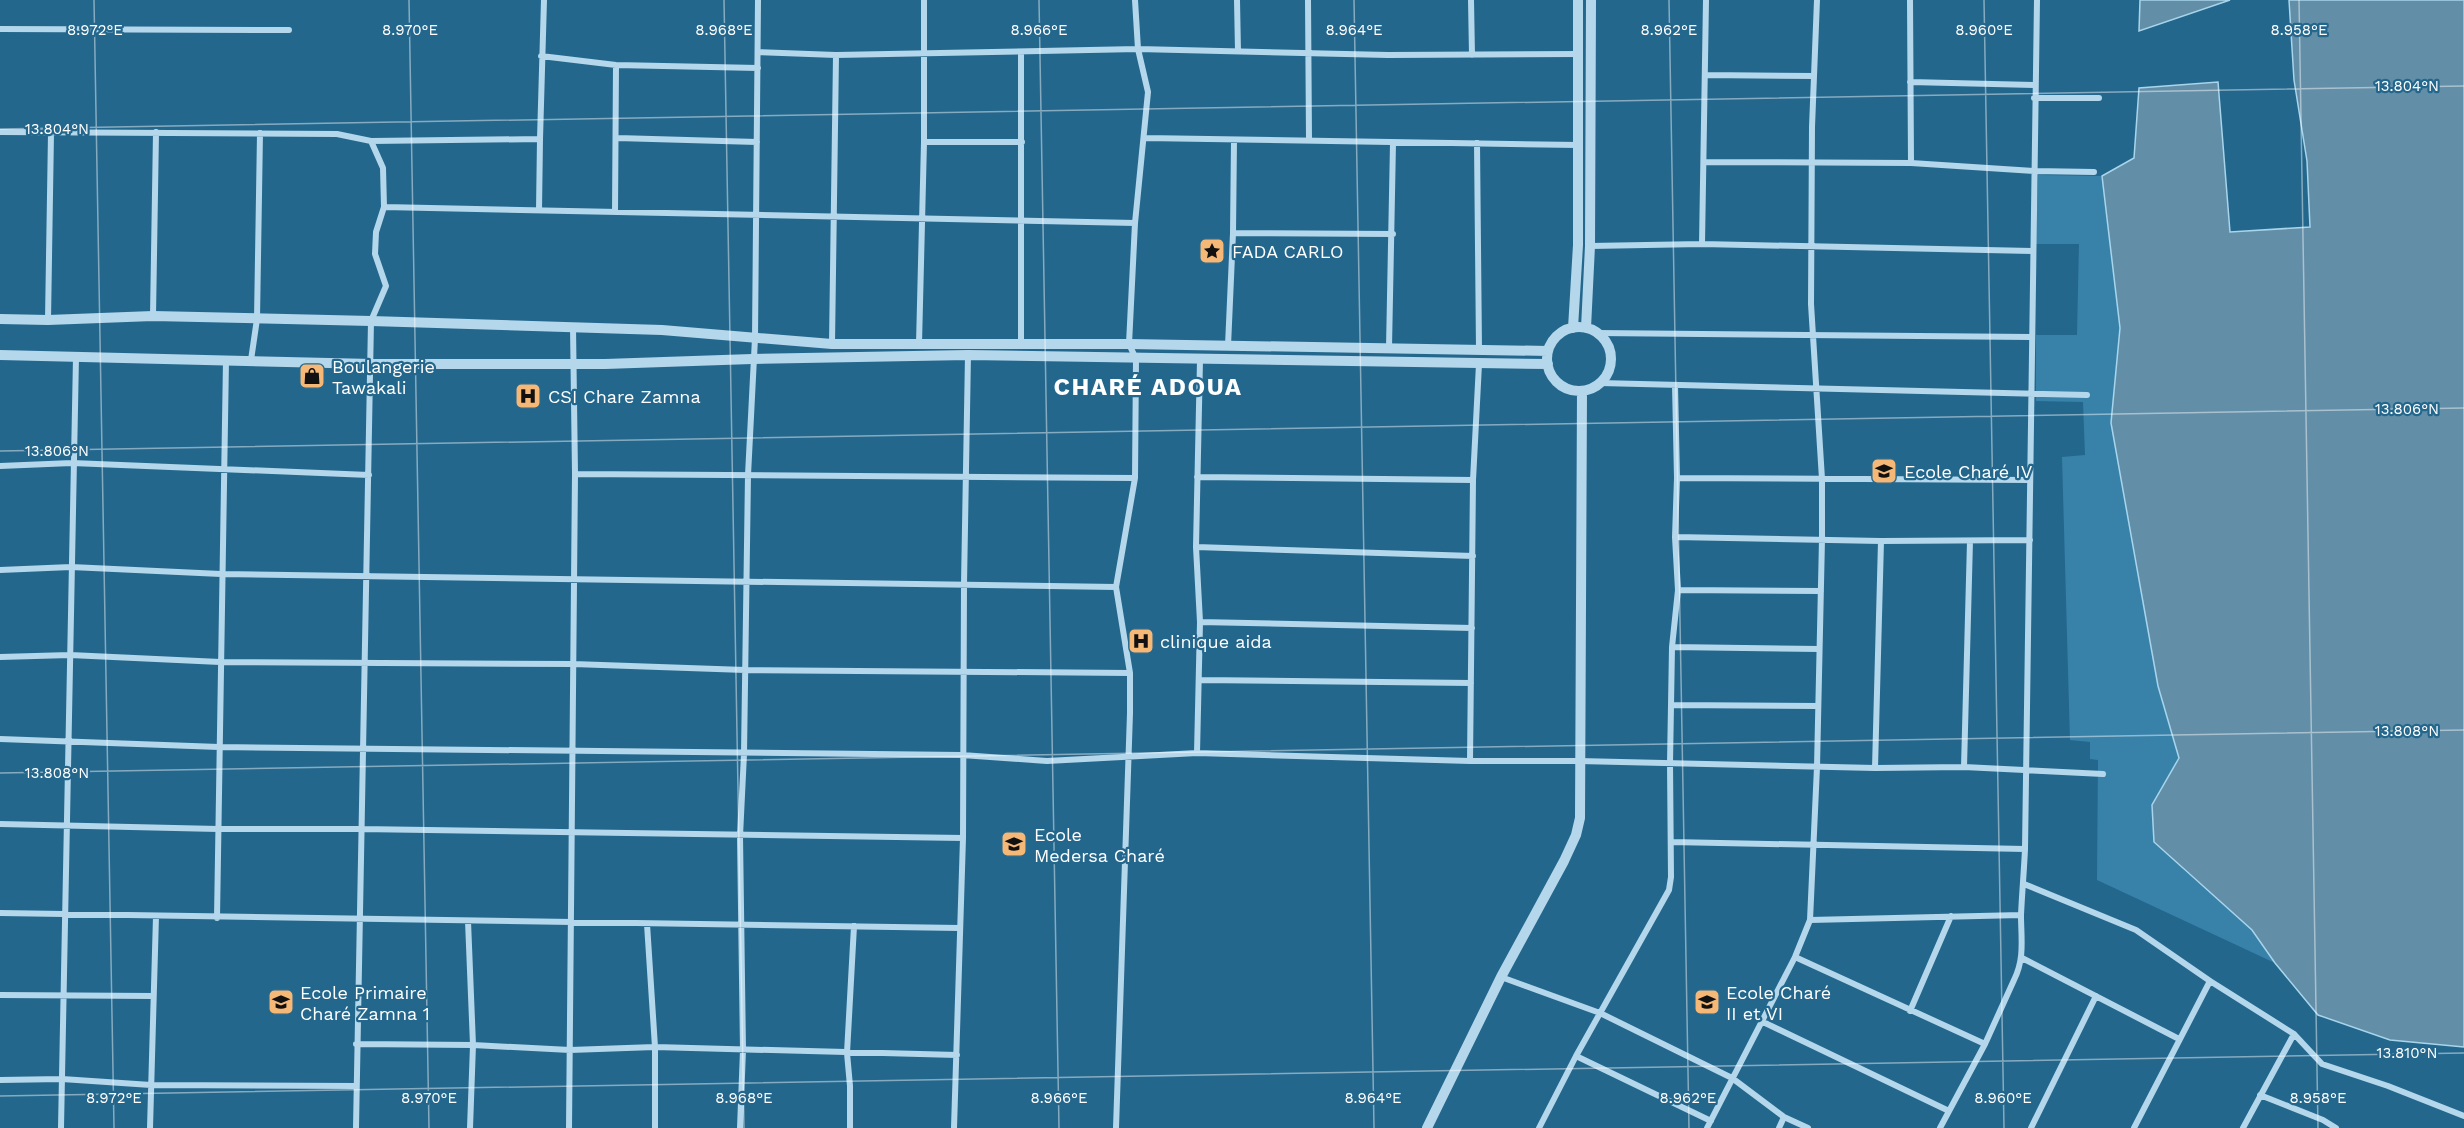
<svg xmlns="http://www.w3.org/2000/svg" width="2464" height="1128" viewBox="0 0 2464 1128" font-family="'Work Sans',sans-serif">
<rect width="100%" height="100%" fill="#24678d"/>
<path fill="#3882aa" d="M2038,175l64,1 18,152 -9,95 47,263 21,72 -27,47 32,65 68,60 23,33 -178,-83 1,-120 -8,-1v-17l-20,-2 -8,-283 23,-2 -2,-53 -47,-1v-66h41l2,-91h-43z"/>
<path fill="#638ea7" stroke="#a8d5ec" stroke-width="1.5" d="M2140,0h90l-91,31z
M2289,0h175v1047l-74,-7 -72,-25 -43,-52 -23,-33 -98,-88 -2,-37 27,-47 -21,-72 -47,-263 9,-95 -18,-152 32,-18 5,-70 79,-6 12,150 80,-5 -3,-66 -13,-81z"/>
<g fill="none" stroke-linecap="round" stroke-linejoin="round">
<path stroke="#b4d7eb" stroke-width="6" d="M1237,0l1,51
M1308,0l1,139
M1471,0l1,55
M1910,0l1,163
M0,29l289,1
M758,52l78,3 302,-6 250,6 191,-1
M1021,52v293
M541,56l75,9 142,3
M1705,75l109,1
M1910,82l124,3
M2034,98h65
M0,132l337,2 34,7 12,27 1,39 -8,25 -1,22 11,32 -15,35 -15,807
M617,138l140,4
M1145,138l433,7
M371,141l169,-2 4,-139
M924,142h98
M1477,143l2,207
M1704,162l207,1 123,8 60,1
M384,207l751,16
M539,210l1,-71
M615,212l1,-147
M1233,233l160,1
M1702,244l4,-244
M1590,246l112,-2 330,7
M153,316l3,-184
M48,320l3,-187
M1597,333l434,4
M832,344l4,-289
M919,344l5,-202v-142
M1228,346l5,-113 1,-93
M1389,348l4,-205
M251,360l6,-41 3,-186
M1600,383l487,12
M0,466l72,-3 297,12
M575,474l560,4
M1197,477l276,3
M1677,478l353,2
M1675,537l206,4 149,-1
M1196,547l277,9
M0,570l71,-3 150,7 895,13
M1678,590l143,1
M1200,622l272,6
M1672,647l147,2
M0,657l70,-2 150,7 353,2 172,6 385,3
M1200,680l271,3
M1671,705l147,1
M0,739l219,8 743,8 85,6 150,-8 273,8h109l296,7 89,-1 139,7
M1197,753l3,-131 -4,-75 4,-187
M1470,761l3,-281 6,-116
M1964,767l6,-226
M1875,768l6,-227
M0,824l218,5h143l602,9
M1672,842l353,7
M2024,884l112,46 74,51 84,53 28,30 66,22 76,30
M0,913l959,15
M217,918l9,-558
M1810,920l211,-5
M468,921l5,124 -3,83
M647,924l8,123v81
M1795,957l190,87
M2022,958l157,81
M1501,977l99,36 132,65 52,39 24,11
M0,995l153,1
M1910,1011l41,-95
M1761,1021l188,90
M356,1044l117,1 97,5 85,-3 302,8
M1576,1056l135,65
M0,1080l62,-1 89,6 204,1
M2260,1095l63,25 13,8
M61,1128l15,-771
M150,1128l6,-212
M569,1128l6,-654 -2,-147
M740,1128l3,-78 -3,-214 4,-82 4,-279 7,-137 3,-338
M850,1128v-42l-3,-33 7,-127
M954,1128l9,-290 1,-254 4,-229
M1116,1128l14,-415v-40l-14,-86 19,-109 1,-119 -7,-15 6,-121 13,-131 -10,-43 -3,-49
M1539,1128l37,-72 93,-166 2,-13 -1,-114 2,-116 6,-57 -3,-53 2,-59 -2,-93
M1707,1128l88,-171 15,-37 7,-153 5,-228v-60l-11,-175 1,-177 5,-127
M1779,1128l5,-11
M1940,1128l45,-84 29,-64c11,-22 7,-42 7,-65 1,-22 3,-44 4,-66l12,-849
M2031,1128l65,-132
M2134,1128l76,-147
M2243,1128l51,-94"/>
<path stroke="#b4d7eb" stroke-width="10" d="M0,319l48,1 105,-4 218,5 291,9 170,14h297l419,7
M1547 359a32 32 0 1 1 64 0a32 32 0 1 1-64 0Z
M1573,328l5,-83v-245
M1586,328l4,-82 1,-246
M0,355l372,9h233l147,-5 216,-4 580,9
M1427,1128l74,-151 63,-116 12,-26 4,-17 2,-427"/>
</g>
<path fill="none" stroke="#fff" stroke-width="1.5" stroke-opacity="0.45" d="M94,0l20,1128M409,0l20,1128M724,0l20,1128M1039,0l20,1128M1354,0l20,1128M1669,0l20,1128M1984,0l20,1128M2299,0l19,1128M0,129l2464,-43M0,451l2464,-43M0,773l2464,-43M0,1096l2464,-43"/>
<defs>
<g id="sight-square" transform="scale(1.35)"><rect x="-9" y="-9" width="18" height="18" rx="4" fill="#f5b877" stroke="#24678d"/><path d="M0-6L1.8-2.2L6-1.7L2.9 1.2L3.7 5.4L0 3.3L-3.7 5.4L-2.9 1.2L-6-1.7L-1.8-2.2Z" fill="#111"/></g>
<g id="shop-square" transform="scale(1.35)"><rect x="-9" y="-9" width="18" height="18" rx="4" fill="#f5b877" stroke="#24678d"/><path d="M-5-2.5h2.3a2.7 3.5 0 0 1 5.4 0H5L5.5 6h-11ZM-1.5-2.5h3a1.5 2.3 0 0 0-3 0Z" fill="#111"/></g>
<g id="hospital-square" transform="scale(1.35)"><rect x="-9" y="-9" width="18" height="18" rx="4" fill="#f5b877" stroke="#24678d"/><path d="M-5-5h3v3.5h4V-5h3V5h-3V1.5h-4V5h-3Z" fill="#111"/></g>
<g id="school-square" transform="scale(1.35)"><rect x="-9" y="-9" width="18" height="18" rx="4" fill="#f5b877" stroke="#24678d"/><path d="M0-5L7-2L0 1L-7-2ZM-4 1L0 2.5L4 1V4Q0 6-4 4Z" fill="#111"/></g>
</defs>
<g fill-rule="evenodd">
<use href="#sight-square" x="1212" y="251"/>
<use href="#shop-square" x="312" y="376"/>
<use href="#hospital-square" x="528" y="396"/>
<use href="#school-square" x="1884" y="471"/>
<use href="#hospital-square" x="1141" y="641"/>
<use href="#school-square" x="1014" y="844"/>
<use href="#school-square" x="281" y="1002"/>
<use href="#school-square" x="1707" y="1002"/>
</g>
<g text-anchor="middle" dominant-baseline="central" stroke-width="4.5" stroke-linejoin="round" paint-order="stroke">
<g font-size="18" fill="#fff" stroke="#24678d" text-anchor="start">
<text x="1232" y="251">FADA CARLO</text>
<text x="332" y="366">Boulangerie<tspan x="332" dy="21">Tawakali</tspan></text>
<text x="548" y="396">CSI Chare Zamna</text>
<text x="1904" y="471">Ecole Charé IV</text>
<text x="1160" y="641">clinique aida</text>
<text x="1034" y="834">Ecole<tspan x="1034" dy="21">Medersa Charé</tspan></text>
<text x="300" y="992">Ecole Primaire<tspan x="300" dy="21">Charé Zamna 1</tspan></text>
<text x="1726" y="992">Ecole Charé<tspan x="1726" dy="21">II et VI</tspan></text>
</g>
<g font-size="24" font-weight="bold" letter-spacing="1.5" fill="#fff" stroke="#24678d">
<text x="1148" y="387">CHARÉ ADOUA</text>
</g>
</g>
<g font-size="15" text-anchor="middle" fill="#fff" stroke="#24678d" stroke-width="4.5" stroke-linejoin="round" paint-order="stroke">
<text x="95" y="35">8.972°E</text>
<text x="410" y="35">8.970°E</text>
<text x="724" y="35">8.968°E</text>
<text x="1039" y="35">8.966°E</text>
<text x="1354" y="35">8.964°E</text>
<text x="1669" y="35">8.962°E</text>
<text x="1984" y="35">8.960°E</text>
<text x="2299" y="35">8.958°E</text>
<text x="2407" y="91">13.804°N</text>
<text x="57" y="134">13.804°N</text>
<text x="2407" y="414">13.806°N</text>
<text x="57" y="456">13.806°N</text>
<text x="2407" y="736">13.808°N</text>
<text x="57" y="778">13.808°N</text>
<text x="2407" y="1058">13.810°N</text>
<text x="114" y="1103">8.972°E</text>
<text x="429" y="1103">8.970°E</text>
<text x="744" y="1103">8.968°E</text>
<text x="1059" y="1103">8.966°E</text>
<text x="1373" y="1103">8.964°E</text>
<text x="1688" y="1103">8.962°E</text>
<text x="2003" y="1103">8.960°E</text>
<text x="2318" y="1103">8.958°E</text>
</g>
</svg>
